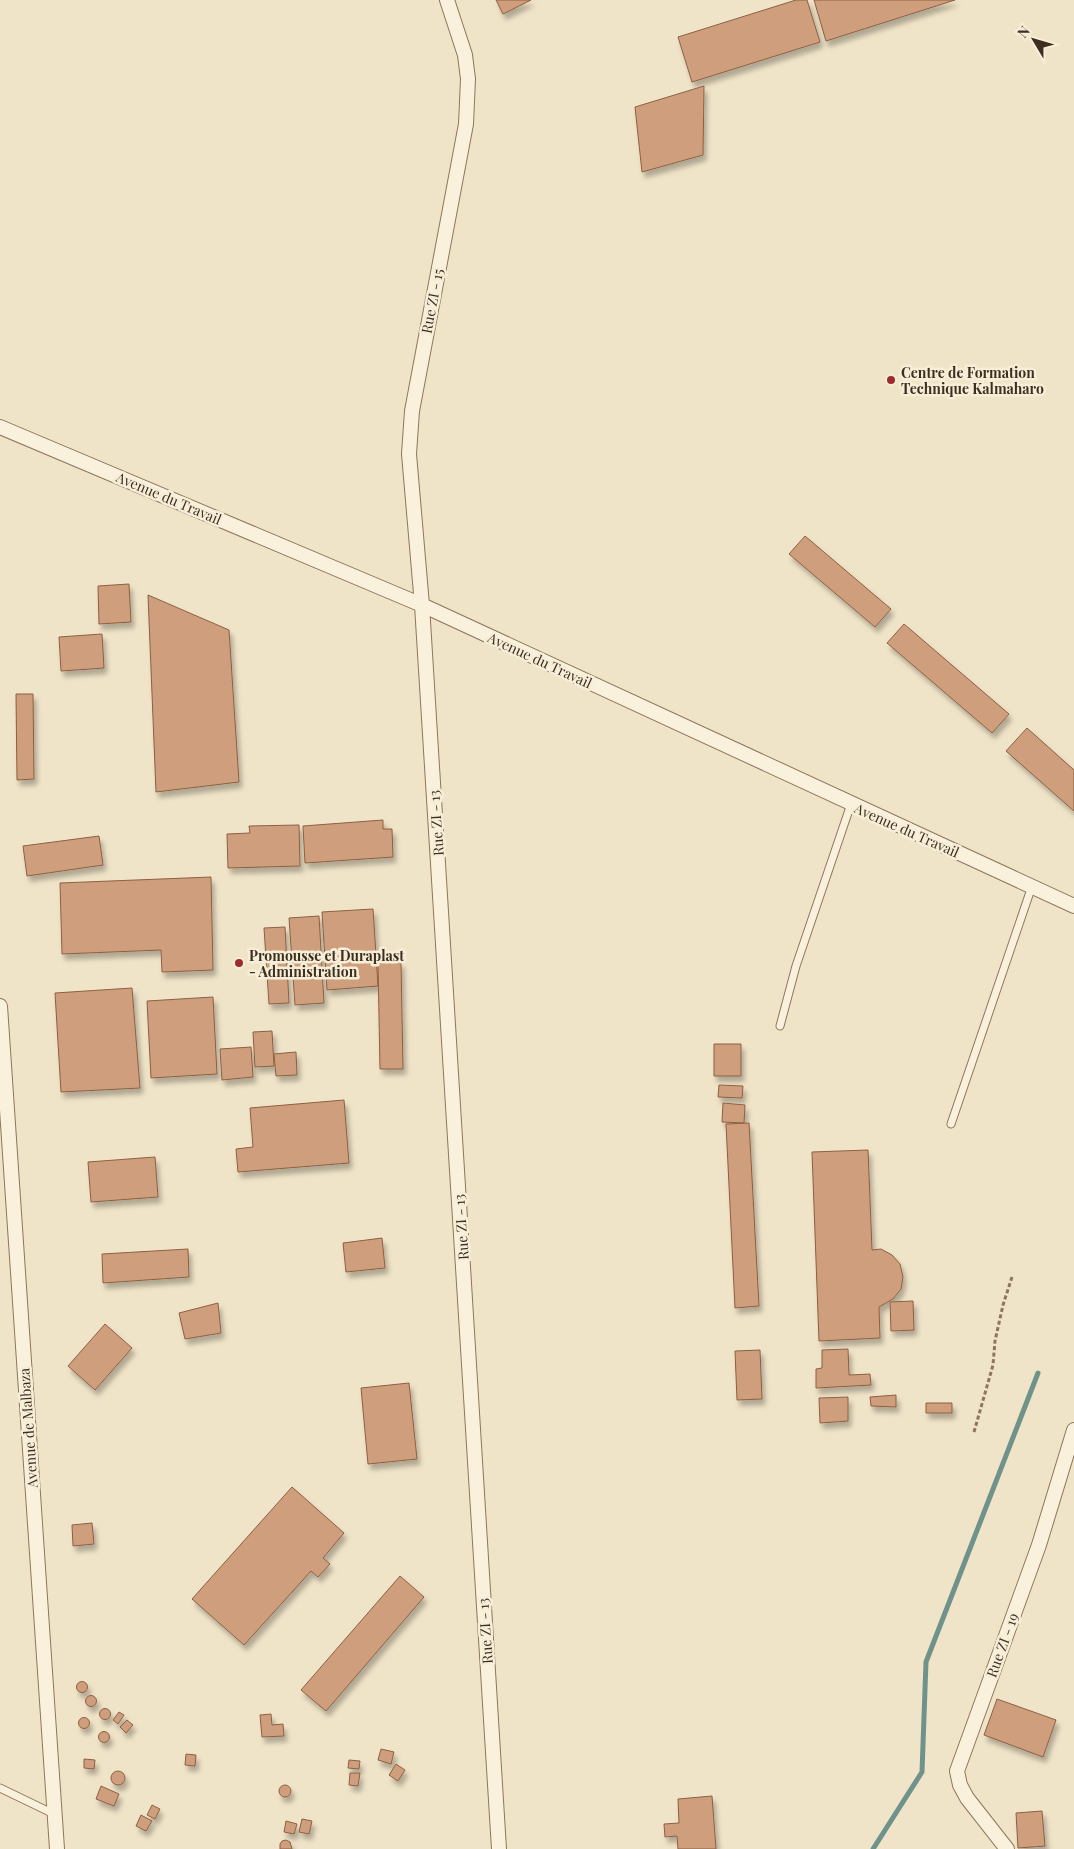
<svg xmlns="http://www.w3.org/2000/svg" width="1074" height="1849" viewBox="0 0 1074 1849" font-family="'Playfair Display',serif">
<defs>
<filter id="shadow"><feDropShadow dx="3" dy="5.5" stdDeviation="2.5" flood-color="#0004"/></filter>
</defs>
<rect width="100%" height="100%" fill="#f0e4c8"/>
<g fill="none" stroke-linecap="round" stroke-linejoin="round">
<path stroke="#6f938a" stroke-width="5" d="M873,1849l49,-77 4,-110 112,-289"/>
</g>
<path fill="#cf9f7d" stroke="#8d5f41" filter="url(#shadow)" d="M496,0h35l-28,14z
M796,0h11l13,42 -128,40 -14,-45z
M814,0h141l-129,41z
M704,86l-1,69 -61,17 -7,-65z
M805,536l86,73 -16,18 -86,-73z
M129,584l2,38 -32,2 -1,-38z
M148,595l81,35 10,152 -83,10z
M904,624l105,90 -17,19 -105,-90z
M102,634l2,34 -43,3 -2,-34z
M16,694h17l1,85 -17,1z
M1027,728l47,42v41l-68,-60z
M383,820v9h9l1,28 -88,6 -2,-37z
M299,825l1,41 -72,2 -1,-34 23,-1 -1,-7z
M99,836l4,29 -76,11 -4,-30z
M211,877l2,93 -51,2 -1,-22 -99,4 -2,-71z
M373,909l5,77 -51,4 -5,-78z
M319,916l5,87 -29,2 -6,-87z
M285,927l4,76 -20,1 -5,-76z
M401,962l2,107h-23l-2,-106z
M132,988l8,100 -79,4 -6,-99z
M213,997l4,77 -66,4 -4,-77z
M272,1031l2,35 -19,1 -2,-35z
M714,1044h27v32h-27z
M251,1047l2,30 -31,3 -2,-31z
M296,1052l1,23 -21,1 -2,-22z
M719,1085l24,1 -1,12 -24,-1z
M344,1100l5,63 -111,9 -2,-23 17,-2 -3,-39z
M723,1103l22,2 -1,18 -22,-1z
M749,1123l10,183 -24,2 -9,-184z
M868,1150l4,100 9,-1 11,6 8,9 3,13 -2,12 -8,10 -14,8 1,31 -61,3 -7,-189z
M155,1157l3,40 -67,5 -3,-40z
M382,1238l3,30 -39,4 -3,-29z
M188,1249l1,28 -86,6 -1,-29z
M913,1301l1,29 -23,1 -1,-29z
M218,1303l3,30 -36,6 -6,-26z
M105,1324l27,24 -37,42 -27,-24z
M848,1349l1,26 21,-1 1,11 -55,3v-19l6,-1v-18z
M760,1350l2,49 -25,1 -2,-49z
M409,1383l8,76 -49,5 -7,-76z
M896,1395v12l-25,-1 -1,-9z
M848,1397v24l-28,2 -1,-25z
M926,1403h26v10h-26z
M292,1487l52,46 -21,25 7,6 -12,13 -7,-6 -67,74 -52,-46z
M92,1523l2,21 -21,2 -1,-21z
M400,1576l24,21 -98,114 -25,-21z
M76.5 1687a5.5 5.5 0 1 1 11 0a5.5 5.5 0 1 1-11 0Z
M85.5 1701a5.5 5.5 0 1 1 11 0a5.5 5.5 0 1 1-11 0Z
M997,1699l59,21 -13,37 -59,-22z
M99.5 1714a5.5 5.5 0 1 1 11 0a5.5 5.5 0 1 1-11 0Z
M119,1712l5,3 -6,9 -5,-4z
M271,1714l1,11 11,-1 1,12 -22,1 -2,-22z
M78.5 1723a5.5 5.5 0 1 1 11 0a5.5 5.5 0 1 1-11 0Z
M127,1720l6,5 -7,8 -6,-6z
M98.5 1737a5.5 5.5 0 1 1 11 0a5.5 5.5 0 1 1-11 0Z
M381,1749l13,3 -3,12 -13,-4z
M186,1754l10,1 -1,11 -10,-1z
M84,1759l11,1 -1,9 -10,-1z
M349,1760l11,1 -1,8 -11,-1z
M396,1764l9,6 -7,11 -9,-6z
M111 1778a7 7 0 1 1 14 0a7 7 0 1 1-14 0Z
M350,1773h10l-2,13 -9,-1z
M279 1791a6 6 0 1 1 12 0a6 6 0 1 1-12 0Z
M101,1786l18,8 -5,12 -18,-7z
M712,1796l4,53h-38l-1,-13 -12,1 -1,-13 15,-1 -1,-24z
M152,1805l8,4 -5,10 -8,-4z
M1042,1811l3,35 -27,2 -2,-35z
M141,1815l11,6 -6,10 -10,-5z
M302,1819l10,2 -3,13 -10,-2z
M286,1821l11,3 -3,10 -10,-2z
M286,1840l4,2 2,7h-12v-5l2,-3z"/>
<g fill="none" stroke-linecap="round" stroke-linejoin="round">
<g stroke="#8d765c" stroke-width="9">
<path id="service" d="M780,1026l16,-60 55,-162
M951,1124l81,-238
M0,1788l54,26"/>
</g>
<g stroke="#8d765c" stroke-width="16">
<path id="minor" d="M447,0l18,55 3,24 -2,45 -54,287 -3,43 13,151 77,1244
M0,427l422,178 652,301
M0,1006l57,843
M1007,1849l-40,-51 -7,-13 -3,-14 82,-226 35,-115"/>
</g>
<path stroke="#8d765c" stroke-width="3" stroke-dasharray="4 2.5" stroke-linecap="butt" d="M974,1432l19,-67 2,-24 8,-36 9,-28"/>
<use href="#service" stroke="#faf1dc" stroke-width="7"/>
<use href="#minor" stroke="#faf1dc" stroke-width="14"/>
</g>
<g fill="#9e2a2b" stroke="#f7eed8" stroke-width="2">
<circle cx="891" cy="380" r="5"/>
<circle cx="239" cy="963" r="5"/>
</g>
<g text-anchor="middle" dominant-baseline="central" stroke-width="5" stroke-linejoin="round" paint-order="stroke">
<g font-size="14" fill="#3d2e20" stroke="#f7eed8">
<text transform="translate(432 301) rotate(-79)">Rue ZI - 15</text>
<text transform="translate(169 498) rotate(23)">Avenue du Travail</text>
<text transform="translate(540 660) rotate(25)">Avenue du Travail</text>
<text transform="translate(436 823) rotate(-94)">Rue ZI - 13</text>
<text transform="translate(907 830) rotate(24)">Avenue du Travail</text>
<text transform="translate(461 1227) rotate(-94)">Rue ZI - 13</text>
<text transform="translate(28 1428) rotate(-94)">Avenue de Malbaza</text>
<text transform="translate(485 1631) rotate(-94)">Rue ZI - 13</text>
<text transform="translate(1002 1645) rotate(-70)">Rue ZI - 19</text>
</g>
<g font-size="14" font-weight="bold" fill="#3d2e20" stroke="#f7eed8" text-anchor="start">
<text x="901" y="372">Centre de Formation<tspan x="901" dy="16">Technique Kalmaharo</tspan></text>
<text x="249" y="955">Promousse et Duraplast<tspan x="249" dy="16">- Administration</tspan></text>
</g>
</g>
<g transform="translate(1034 40) rotate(308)" stroke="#f7eed8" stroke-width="4" paint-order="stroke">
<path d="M0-4L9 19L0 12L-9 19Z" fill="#3d2e20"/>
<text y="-8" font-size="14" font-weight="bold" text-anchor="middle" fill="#3d2e20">N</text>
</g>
</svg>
